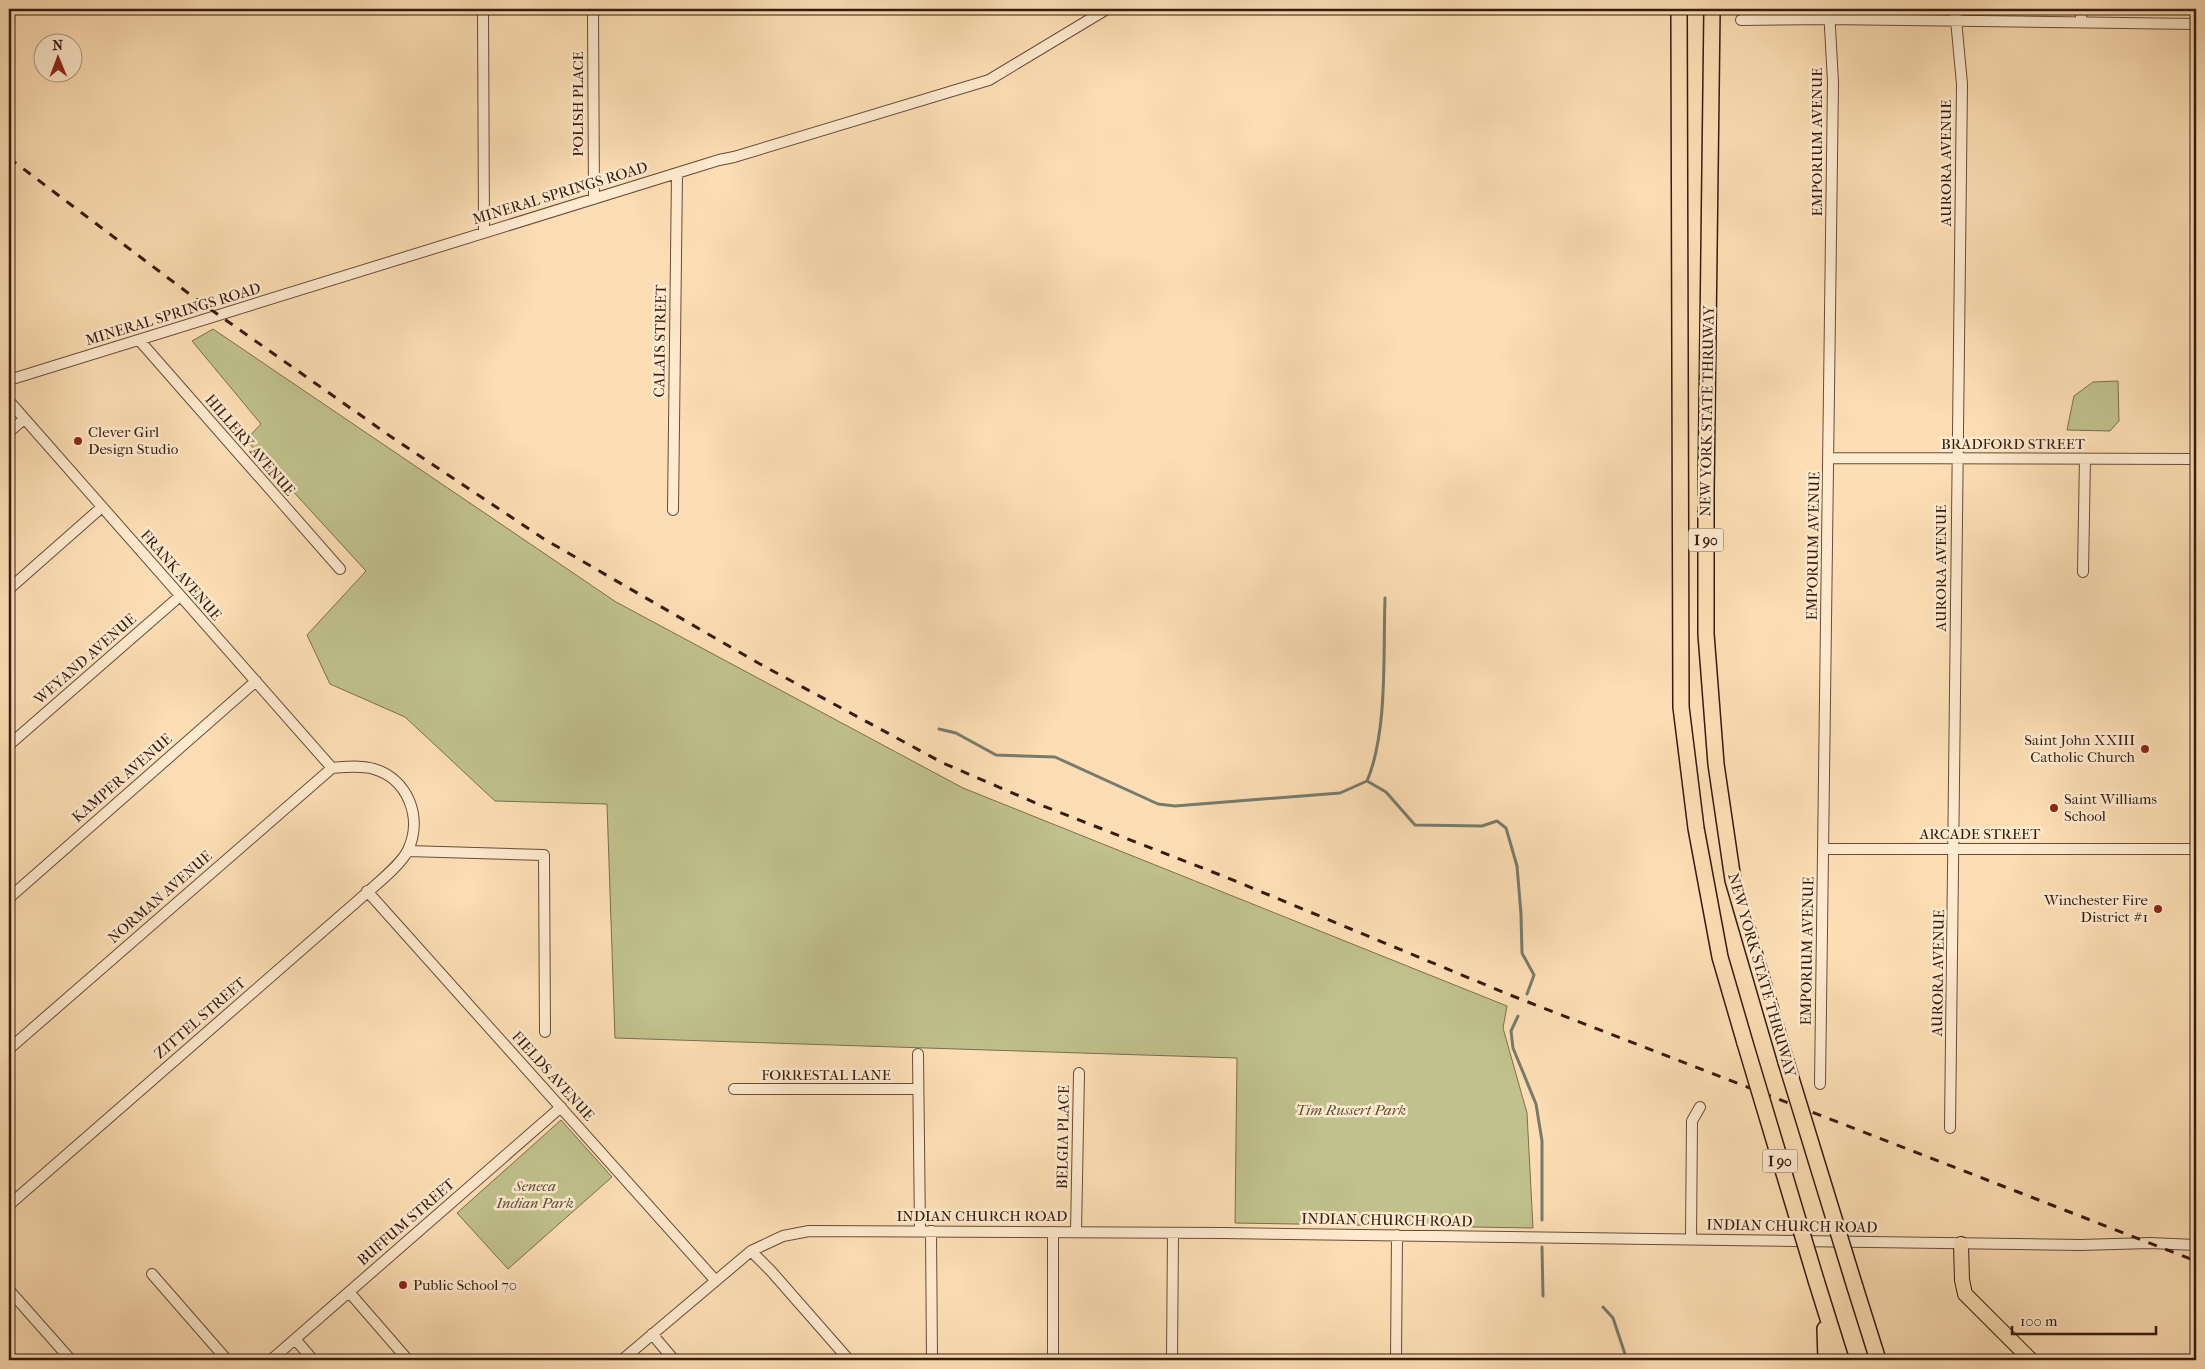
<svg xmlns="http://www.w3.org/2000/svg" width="2205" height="1369" viewBox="0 0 2205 1369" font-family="'IM FELL French Canon',serif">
<rect width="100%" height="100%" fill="#fddeb4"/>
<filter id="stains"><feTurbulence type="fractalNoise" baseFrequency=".004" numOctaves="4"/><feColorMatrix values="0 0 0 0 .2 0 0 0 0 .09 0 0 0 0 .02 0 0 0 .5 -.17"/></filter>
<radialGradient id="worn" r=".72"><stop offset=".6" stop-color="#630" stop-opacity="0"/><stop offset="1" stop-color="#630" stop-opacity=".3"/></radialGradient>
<path fill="#c0c18c" stroke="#7b6e4e" d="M213,329l403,273 347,186 544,218 -4,22 24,85 6,115 -298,-5 2,-165 -622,-20 -8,-234 -112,-3 -90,-84 -75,-33 -23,-49 59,-64 -120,-131 15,-16 -69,-83z
M2118,381l1,40 -9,10 -43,-1 7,-34 19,-14z
M561,1120l51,57 -104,92 -51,-56z"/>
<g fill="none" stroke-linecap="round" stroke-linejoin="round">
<path stroke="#757c6e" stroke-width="3" d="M939,729l17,4 40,22 59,2 103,47 17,2 165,-13 27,-12c21,-49 16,-128 18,-183
M1367,781l19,11 29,33 67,1 15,-5 9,7 11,38 4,48 1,39 12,22 -7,19
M1518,1016l-7,15 2,17 23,56 6,37v79
M1542,1247l1,49
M1603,1307l10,11 14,42"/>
<g stroke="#684c3a" stroke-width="12">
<path id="minor" d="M483,9l1,223
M593,9l1,190
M1741,20l88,-1 367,5
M2081,22v-13
M139,340l201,229
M9,380l710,-220 15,-3 255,-77 118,-71
M9,401l323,367
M9,432l15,-13
M1829,458l367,1
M673,510l4,-337
M2083,572l2,-113
M9,589l93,-82
M9,745l171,-149
M1824,849h372
M408,851l136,4 1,177
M367,891l348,389
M9,898l247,-217
M9,1049l323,-281
M918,1054l2,177
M1820,1084l13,-1002 -4,-73
M734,1089h184
M1950,1128l12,-1044 -7,-75
M9,1205l345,-301c14,-13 47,-38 54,-54 15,-32 0,-71 -34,-81 -14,-4 -29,-2 -42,-1
M931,1231l1,129
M1076,1232l3,-159
M1691,1239l1,-118 8,-14
M751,1251l20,20 78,89
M152,1274l75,86
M9,1290l62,70
M349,1292l59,68
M652,1334l22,26
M295,1339l18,21
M271,1360l290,-253
M622,1360l129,-109 32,-15 26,-5 415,2 856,12 70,-2 46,2
M1053,1360v-128
M1172,1360l1,-127
M1396,1360l1,-125"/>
</g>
<g stroke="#361b11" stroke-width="16">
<path id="major" d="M1961,1244l1,36 3,14 66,66
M2196,1360v-1"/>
</g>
<g stroke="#361b11" stroke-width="18">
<path id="highway" d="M1679,9l2,698 15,121 24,129 25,86
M1712,9l-6,482v143l10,130 17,116 53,182
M1816,1280l25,80
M1855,1287l23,73
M1825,1329l1,31"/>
</g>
<use href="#minor" stroke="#feeace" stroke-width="10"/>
<use href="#major" stroke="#fddeb4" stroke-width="14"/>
<use href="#highway" stroke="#fddeb4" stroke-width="15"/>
<path stroke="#361b11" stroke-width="3" stroke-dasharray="9 9" stroke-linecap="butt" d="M9,158l187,141 194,137 154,103 216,125 183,99 95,41 190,74 282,117 686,266"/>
<g stroke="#361b11" stroke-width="18" stroke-linecap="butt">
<path id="highway-bridge" d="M1745,1043l71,237
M1786,1062l69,225"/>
</g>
<use href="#highway-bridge" stroke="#fddeb4" stroke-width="15"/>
</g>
<g fill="#8f2418" stroke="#feeace" stroke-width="2">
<circle cx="78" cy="441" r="5"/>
<circle cx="2145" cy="749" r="5"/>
<circle cx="2054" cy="808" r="5"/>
<circle cx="2158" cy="909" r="5"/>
<circle cx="403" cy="1285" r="5"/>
</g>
<g text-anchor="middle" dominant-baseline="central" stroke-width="5" stroke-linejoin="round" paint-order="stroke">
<g fill="#feeace" stroke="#72594a" stroke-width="1">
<rect x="1688.5" y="528.5" width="35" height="23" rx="4"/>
<rect x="1762.5" y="1149.5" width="35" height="23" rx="4"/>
</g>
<g font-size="14" font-weight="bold" fill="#361b11">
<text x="1706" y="540">I 90</text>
<text x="1780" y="1161">I 90</text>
</g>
<g font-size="15" fill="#361b11" stroke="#feeace">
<text transform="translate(578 104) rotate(-90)">POLISH PLACE</text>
<text transform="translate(1817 142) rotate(-90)">EMPORIUM AVENUE</text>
<text transform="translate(1946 163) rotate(-90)">AURORA AVENUE</text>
<text transform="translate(560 193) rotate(-17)">MINERAL SPRINGS ROAD</text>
<text transform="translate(173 314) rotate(-17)">MINERAL SPRINGS ROAD</text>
<text transform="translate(660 341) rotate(-89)">CALAIS STREET</text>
<text transform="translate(1707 411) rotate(-89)">NEW YORK STATE THRUWAY</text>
<text x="2013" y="444">BRADFORD STREET</text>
<text transform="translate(250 445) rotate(49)">HILLERY AVENUE</text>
<text transform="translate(1813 546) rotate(-89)">EMPORIUM AVENUE</text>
<text transform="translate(1941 568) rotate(-90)">AURORA AVENUE</text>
<text transform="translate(181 575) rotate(49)">FRANK AVENUE</text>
<text transform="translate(85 659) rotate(-41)">WEYAND AVENUE</text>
<text transform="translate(122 778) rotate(-41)">KAMPER AVENUE</text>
<text x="1980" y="834">ARCADE STREET</text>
<text transform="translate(160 897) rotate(-41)">NORMAN AVENUE</text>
<text transform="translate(1807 951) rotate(-89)">EMPORIUM AVENUE</text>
<text transform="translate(1938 973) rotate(-89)">AURORA AVENUE</text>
<text transform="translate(1762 975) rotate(74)">NEW YORK STATE THRUWAY</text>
<text transform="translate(200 1018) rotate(-41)">ZITTEL STREET</text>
<text x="826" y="1075">FORRESTAL LANE</text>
<text transform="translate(553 1076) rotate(48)">FIELDS AVENUE</text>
<text transform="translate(1063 1137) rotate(-89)">BELGIA PLACE</text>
<text x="982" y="1216">INDIAN CHURCH ROAD</text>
<text transform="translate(1387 1220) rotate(1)">INDIAN CHURCH ROAD</text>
<text transform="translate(406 1222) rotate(-41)">BUFFUM STREET</text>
<text transform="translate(1792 1226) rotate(1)">INDIAN CHURCH ROAD</text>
</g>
<g font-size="15" fill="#361b11" stroke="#feeace" text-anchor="start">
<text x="88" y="432">Clever Girl<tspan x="88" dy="17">Design Studio</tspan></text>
<text x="2135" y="740" text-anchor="end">Saint John XXIII<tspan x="2135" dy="17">Catholic Church</tspan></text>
<text x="2064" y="799">Saint Williams<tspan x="2064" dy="17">School</tspan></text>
<text x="2148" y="900" text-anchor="end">Winchester Fire<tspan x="2148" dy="17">District #1</tspan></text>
<text x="413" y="1285">Public School 70</text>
</g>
<g font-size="15" font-style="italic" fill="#5f4d36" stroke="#feeace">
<text x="1351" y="1110">Tim Russert Park</text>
<text x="535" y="1186">Seneca<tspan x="535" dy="17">Indian Park</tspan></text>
</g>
</g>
<rect width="2205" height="1369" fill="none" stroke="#fddeb4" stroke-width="30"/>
<rect x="10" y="10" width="2185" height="1349" fill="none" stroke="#361b11" stroke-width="2.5"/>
<rect x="15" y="15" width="2175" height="1339" fill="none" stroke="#361b11"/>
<g transform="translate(58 58) rotate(359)"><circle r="24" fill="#feeace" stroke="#ae9782"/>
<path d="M0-4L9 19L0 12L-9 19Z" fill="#8f2418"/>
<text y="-8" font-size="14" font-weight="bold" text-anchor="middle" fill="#361b11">N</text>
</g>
<path d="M2012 1326v8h144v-8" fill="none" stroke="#361b11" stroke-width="2.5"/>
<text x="2020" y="1326" font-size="15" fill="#361b11" stroke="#feeace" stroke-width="4" paint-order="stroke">100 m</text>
<rect width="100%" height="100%" filter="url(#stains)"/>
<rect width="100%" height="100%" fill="url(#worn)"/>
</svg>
